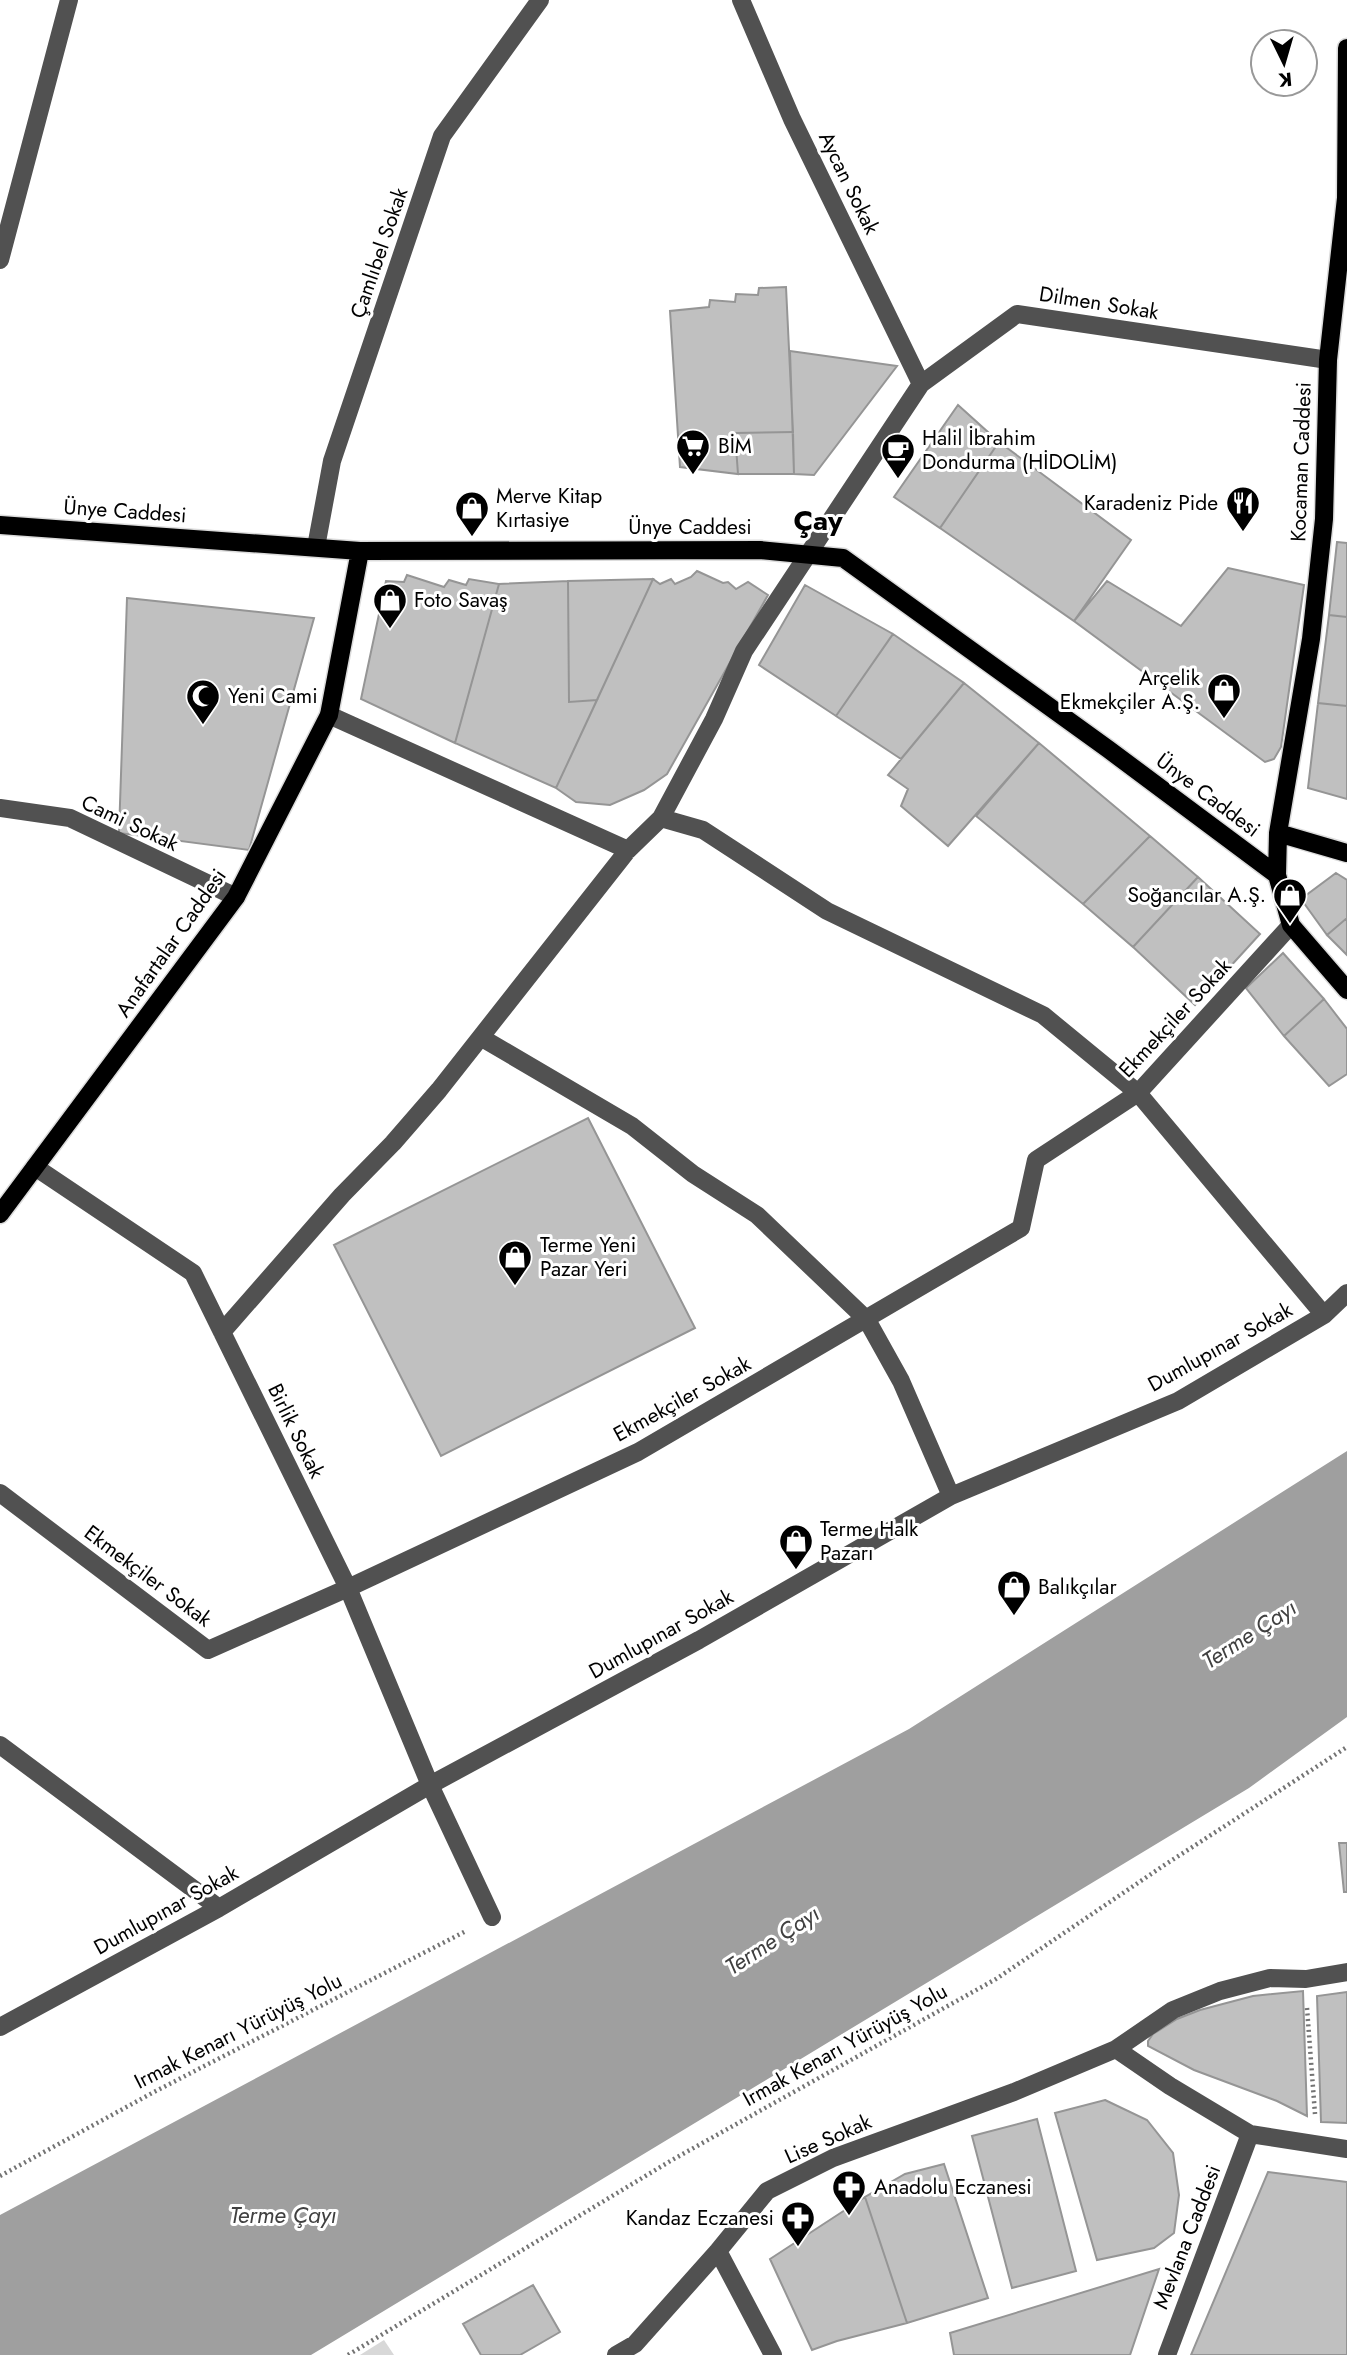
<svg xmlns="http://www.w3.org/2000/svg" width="1347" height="2355" viewBox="0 0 1347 2355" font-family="Jost,sans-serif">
<rect width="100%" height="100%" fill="#fff"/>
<path fill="#d8d8d8" d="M384,2340l10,15h-34z"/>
<path fill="#9f9f9f" d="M1347,1451v266l-98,71 -938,567h-311v-140l909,-486z"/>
<path fill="#c0c0c0" stroke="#959595" stroke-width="2" d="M786,287l7,145 -58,1 3,41 -58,-7 -10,-156 39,-4 1,-7 25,2 1,-8 22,1 1,-7z
M790,351l107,15 -83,109 -20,-1z
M958,405l41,37 -59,86 -46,-31z
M793,432l1,42h-56l-3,-41z
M999,442l132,98 -57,81 -134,-93z
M1337,542l10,1v74l-18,-2z
M1228,568l76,17 -23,162 -7,12 -9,3 -191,-141 33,-40 74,45z
M697,571l26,12 5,-1 8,7 12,-7 20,13 -101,179 -23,16 -34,15 -34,-3 -20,-14 97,-209 7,5 11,-5 4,5 16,-7z
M407,575l37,12 5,-7 17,5 3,-6 30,5 -44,159 -94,-44 25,-118 18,1z
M653,579l-56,121 -28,2 -1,-121z
M568,581l1,121 28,-2 -41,88 -101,-45 44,-159z
M805,585l88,49 -57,82 -77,-51z
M127,598l187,20 -65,232 -130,-17z
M1329,615l18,2v89l-29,-3z
M893,634l71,49 -63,76 -65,-43z
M964,683l75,60 -91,103 -47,-40 7,-17 -20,-14z
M1318,703l29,3v93l-39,-11z
M1039,743l111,93 -67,68 -107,-88z
M1150,836l48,41 -65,70 -50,-43z
M1336,873l11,7v38l-20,17 -26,-36z
M1198,877l62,57 -65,71 -62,-58z
M1347,918v37l-20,-20z
M1283,953l41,46 -40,37 -38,-48z
M1324,999l23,30v45l-18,12 -45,-50z
M588,1118l107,210 -254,128 -107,-211z
M1339,1843h8v49h-3z
M1303,1991l4,125 -30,-15 -83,-31 -46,-24v-5l5,-7 24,-15 23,-9 53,-14z
M1347,1992v131l-26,-1 -4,-126z
M1105,2100l42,20 26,33 6,42 -5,38 -20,15 -57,12 -42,-147z
M1037,2119l39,152 -64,17 -40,-152z
M944,2164l44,134 -81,25 -42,-126 40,-23z
M1268,2172l79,10v173h-156z
M865,2197l42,126 -70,18 -25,9 -42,-91z
M1159,2269l-29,86h-176l-4,-22z
M533,2285l27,47 -40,23h-39l-18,-31z"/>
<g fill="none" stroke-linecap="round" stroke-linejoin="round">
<g stroke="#dbdbdb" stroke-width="21">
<path id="major" d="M1347,48l-1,150 -18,162 -4,159 -13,120 -33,194 -1,42 14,50 56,65
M0,525l360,26 400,-1 83,8 265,191 169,126
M1278,833l69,20
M0,1214l236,-317 93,-182 31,-164"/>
</g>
<path stroke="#737373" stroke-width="4.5" stroke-dasharray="2 3.5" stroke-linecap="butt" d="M1307,2008l8,106
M0,2176l154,-84 312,-161
M348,2355l324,-195 324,-181 167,-113 184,-119"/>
<path stroke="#515151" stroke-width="18" d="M741,0l51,119 129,265
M0,260l69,-260
M316,547l16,-86 110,-325 98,-136
M329,715l299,135
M0,808l70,10 166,79
M661,818l42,12 124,81 216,104 95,78 186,222
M482,1038l150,88 61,48 64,41 110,105 34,61 50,115
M35,1167l158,106 155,315 82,197 62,132
M222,1332l120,-137 51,-52 46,-53 189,-240 33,-32 53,-99 30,-68 177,-267 96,-70 311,46
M0,1493l208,157 140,-62 290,-136 383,-224 15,-68 102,-67 153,-168
M0,1745l219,163
M0,2027l219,-119 211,-123 269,-145 252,-144 227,-95 146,-86 23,-22
M1116,2049l54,37 80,48 97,15
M718,2251l55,104
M616,2355l19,-11 83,-93 49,-60 66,-33 181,-66 102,-43 57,-39 47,-19 50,-13 36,1 41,-7
M1167,2355l83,-221"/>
<use href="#major" stroke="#000" stroke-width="18"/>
</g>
<defs>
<g id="supermarket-pin" transform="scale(1.75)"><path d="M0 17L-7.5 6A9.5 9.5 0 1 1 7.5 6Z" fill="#000" stroke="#fff"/><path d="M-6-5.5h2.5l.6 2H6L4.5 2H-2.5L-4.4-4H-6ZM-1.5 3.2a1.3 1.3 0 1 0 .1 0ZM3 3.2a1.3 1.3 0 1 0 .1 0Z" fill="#fff"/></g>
<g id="cafe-pin" transform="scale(1.75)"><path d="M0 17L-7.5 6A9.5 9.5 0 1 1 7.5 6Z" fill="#000" stroke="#fff"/><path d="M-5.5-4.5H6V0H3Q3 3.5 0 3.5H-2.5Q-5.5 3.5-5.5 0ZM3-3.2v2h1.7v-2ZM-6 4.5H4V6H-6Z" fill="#fff"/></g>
<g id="restaurant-pin" transform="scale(1.75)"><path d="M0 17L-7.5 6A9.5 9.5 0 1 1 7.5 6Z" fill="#000" stroke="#fff"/><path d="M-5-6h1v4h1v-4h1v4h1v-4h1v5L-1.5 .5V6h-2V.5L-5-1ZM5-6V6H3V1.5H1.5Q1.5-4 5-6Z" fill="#fff"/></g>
<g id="shop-pin" transform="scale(1.75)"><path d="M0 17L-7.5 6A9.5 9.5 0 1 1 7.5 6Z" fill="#000" stroke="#fff"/><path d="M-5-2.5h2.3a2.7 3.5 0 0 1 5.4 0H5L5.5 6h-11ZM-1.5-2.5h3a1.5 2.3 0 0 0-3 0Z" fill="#fff"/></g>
<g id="mosque-pin" transform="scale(1.75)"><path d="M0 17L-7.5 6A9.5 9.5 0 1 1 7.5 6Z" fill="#000" stroke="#fff"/><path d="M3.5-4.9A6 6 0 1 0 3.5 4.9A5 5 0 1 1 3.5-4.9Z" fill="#fff"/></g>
<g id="pharmacy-pin" transform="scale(1.75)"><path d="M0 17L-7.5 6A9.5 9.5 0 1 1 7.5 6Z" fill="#000" stroke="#fff"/><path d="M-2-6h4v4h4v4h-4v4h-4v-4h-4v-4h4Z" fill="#fff"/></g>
</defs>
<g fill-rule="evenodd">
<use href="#supermarket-pin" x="693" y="446"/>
<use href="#cafe-pin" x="898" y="450"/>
<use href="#restaurant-pin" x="1243" y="503"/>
<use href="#shop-pin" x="472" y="508"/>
<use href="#shop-pin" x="390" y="600"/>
<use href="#shop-pin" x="1224" y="690"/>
<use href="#mosque-pin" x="203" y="696"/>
<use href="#shop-pin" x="1290" y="895"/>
<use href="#shop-pin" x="515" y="1257"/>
<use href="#shop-pin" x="796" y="1541"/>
<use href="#shop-pin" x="1014" y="1587"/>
<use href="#pharmacy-pin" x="849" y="2187"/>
<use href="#pharmacy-pin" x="798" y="2218"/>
</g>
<g text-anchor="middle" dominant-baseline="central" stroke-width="6" stroke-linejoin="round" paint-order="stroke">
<g font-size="21" fill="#000" stroke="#fff">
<text transform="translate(849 183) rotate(64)">Aycan Sokak</text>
<text transform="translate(379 253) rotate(-71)">Çamlıbel Sokak</text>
<text transform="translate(1099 303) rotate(9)">Dilmen Sokak</text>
<text transform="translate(1301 462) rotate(-88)">Kocaman Caddesi</text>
<text transform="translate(125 511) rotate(4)">Ünye Caddesi</text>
<text x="690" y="527">Ünye Caddesi</text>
<text transform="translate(1208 795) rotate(37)">Ünye Caddesi</text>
<text transform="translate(130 823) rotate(25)">Cami Sokak</text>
<text transform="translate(171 943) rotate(-55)">Anafartalar Caddesi</text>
<text transform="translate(1175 1018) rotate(-47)">Ekmekçiler Sokak</text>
<text transform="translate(1220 1347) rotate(-29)">Dumlupınar Sokak</text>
<text transform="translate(682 1399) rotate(-29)">Ekmekçiler Sokak</text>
<text transform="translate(296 1431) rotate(64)">Birlik Sokak</text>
<text transform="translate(148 1576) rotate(37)">Ekmekçiler Sokak</text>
<text transform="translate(661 1634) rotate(-29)">Dumlupınar Sokak</text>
<text transform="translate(166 1910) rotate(-29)">Dumlupınar Sokak</text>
<text transform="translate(238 2031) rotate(-27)">Irmak Kenarı Yürüyüş Yolu</text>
<text transform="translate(845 2045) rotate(-29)">Irmak Kenarı Yürüyüş Yolu</text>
<text transform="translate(828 2139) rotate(-24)">Lise Sokak</text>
<text transform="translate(1187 2237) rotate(-69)">Mevlana Caddesi</text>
</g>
<g font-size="21" fill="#000" stroke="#fff" text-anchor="start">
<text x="922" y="438">Halil İbrahim<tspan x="922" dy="24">Dondurma (HİDOLİM)</tspan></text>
<text x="718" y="446">BİM</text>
<text x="496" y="496">Merve Kitap<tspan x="496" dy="24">Kırtasiye</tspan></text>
<text x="1218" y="503" text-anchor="end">Karadeniz Pide</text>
<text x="414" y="600">Foto Savaş</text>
<text x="1200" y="678" text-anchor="end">Arçelik<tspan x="1200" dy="24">Ekmekçiler A.Ş.</tspan></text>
<text x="228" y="696">Yeni Cami</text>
<text x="1266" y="895" text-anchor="end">Soğancılar A.Ş.</text>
<text x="540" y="1245">Terme Yeni<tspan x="540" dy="24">Pazar Yeri</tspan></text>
<text x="820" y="1529">Terme Halk<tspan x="820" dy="24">Pazarı</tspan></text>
<text x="1038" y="1587">Balıkçılar</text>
<text x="874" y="2187">Anadolu Eczanesi</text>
<text x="774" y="2218" text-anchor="end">Kandaz Eczanesi</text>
</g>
<g font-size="23" font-style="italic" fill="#404040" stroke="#fff">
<text transform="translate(1249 1634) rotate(-33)">Terme Çayı</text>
<text transform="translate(772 1940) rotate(-33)">Terme Çayı</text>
<text x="283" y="2215">Terme Çayı</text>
</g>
<g font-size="28" font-weight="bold" fill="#000" stroke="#fff">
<text x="818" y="520">Çay</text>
</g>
</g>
<g transform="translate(1284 63) rotate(175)"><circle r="33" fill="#ffffff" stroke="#999999" stroke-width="2"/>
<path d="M0-5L12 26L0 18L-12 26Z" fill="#000000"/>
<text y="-10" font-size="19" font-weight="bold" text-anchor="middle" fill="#000000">K</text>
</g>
</svg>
